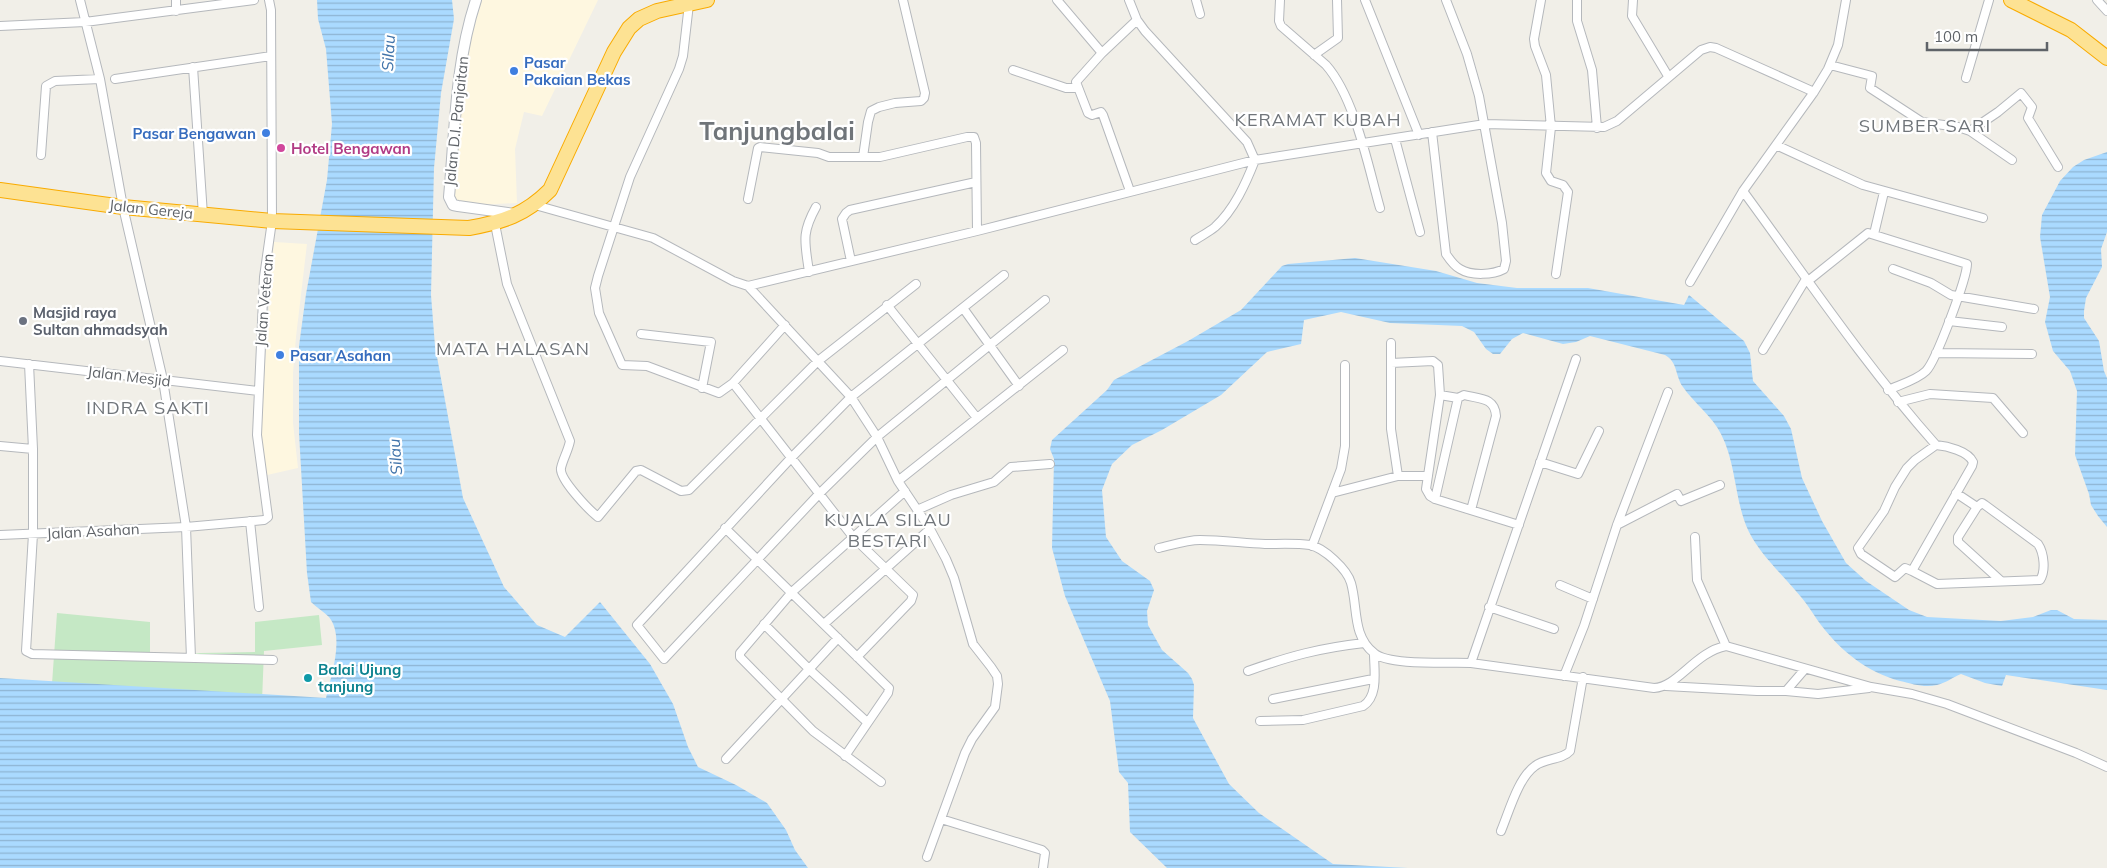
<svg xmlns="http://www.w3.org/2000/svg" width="2107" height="868" viewBox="0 0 2107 868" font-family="Mulish,sans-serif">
<defs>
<pattern id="water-rules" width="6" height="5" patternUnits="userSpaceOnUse" patternTransform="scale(1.25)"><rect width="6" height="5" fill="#aadaff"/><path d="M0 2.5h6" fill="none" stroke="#8eb4d2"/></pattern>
</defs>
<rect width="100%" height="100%" fill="#f1efe8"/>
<path fill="#fef7e0" d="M476,0h122l-56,116 -18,-4 -9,37 2,54 -59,3 -9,-5 20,-181z
M274,242l33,2 -11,93 -3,36v50l5,45 -31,7 -7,-44z"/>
<path fill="#c5e8c5" d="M57,613l93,9v38l50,-7 55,-1v-30l64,-7 3,30 -58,6 -2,50 -211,-3z"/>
<path fill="url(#water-rules)" d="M317,0h135l2,19 -13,74 -7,75 -3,127 4,51 28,152 41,89 33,38 28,12 35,-35 50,62 23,40 15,43 10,20 38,18 31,18 19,27 9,20 13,18h-808v-190l326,20c5,-22 19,-61 3,-81 -5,-5 -13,-10 -18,-15l-4,-29 -8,-140v-87l7,-52 21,-114 5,-56 -6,-75 -8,-30z
M2107,152v80l-6,17 1,18 -16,31 -2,13v7l15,23 5,30 3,7v149l-9,-11 -7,-11 -2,-11 -14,-39 2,-64 -7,-20 -17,-20 -8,-29 5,-25 -10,-60 2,-22 18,-34 13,-14 11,-7z
M1355,258l81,13 41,12 40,5h71l96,17 5,-10 55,46 6,12 3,28 31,35 7,13 11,49 20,43 24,42 20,18 43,29 18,7 74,4 32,-4 18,-7h6l17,9 33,1v70l-101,-15 -4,11 -17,-3 -24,-9c-8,3 -15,9 -24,11 -13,3 -24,-1 -37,-4 -33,-9 -58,-29 -79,-56 -7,-9 -12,-19 -20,-28 -17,-21 -39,-40 -52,-65 -15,-31 -12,-67 -28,-98 -9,-18 -27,-31 -38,-47 -8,-11 -5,-25 -18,-32l-75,-19 -14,6 -13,2 -40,-11 -11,6 -12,15h-7l-7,-5 -12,-17 -12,-6 -72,-3 -49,-11 -37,8 -3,24 -34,8 -46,43 -59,35 -30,15 -20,19 -10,26 4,47 16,24 28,20 4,9 -7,21 1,14 14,25 26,23 4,6 2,6 -1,33 36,66 30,29 74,51 75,4h-241l-37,-36 -2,-49 -9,-11 -9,-71 -45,-105 -13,-48 2,-89 -4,-10 2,-9 55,-50 7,-10 74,-39 53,-31 41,-44 6,-2z"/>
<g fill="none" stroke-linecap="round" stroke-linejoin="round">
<g stroke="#b5b8bc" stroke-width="10">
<path id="street" d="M80,0l20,79 23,128 40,173 23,147 5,131
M903,0l22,93 -1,5 -3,3 -26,2 -16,4 -8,4 -3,11 -5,35h17l87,-20h7l2,6 1,88
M1057,0l45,53
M1129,0l8,20 8,11 102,111 8,18c-9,23 -21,50 -40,67 -6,5 -14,9 -20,13
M1196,0l4,14
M1280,0l-1,21 2,5 45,39c29,33 42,101 54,143
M1365,0l54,135
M1541,0l-7,39 1,7 11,29 5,52 -5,46 5,8 12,4 5,7 -12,82
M1577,0v21l15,49 5,58
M1633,0l-1,16 36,60
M2097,0l10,11
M689,4l-6,52 -4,13 -49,108 -32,99 -3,12 4,25 23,52 25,1 72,27 14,-10 52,-58
M176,11v-11
M0,26l85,-4 169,-22
M1314,55l24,-17 -1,-38
M1830,65l42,11 -2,12 52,34 36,5 12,4 28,-19 23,-19 11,14 -4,11 30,49
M193,67l10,148
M1013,70l53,18h11
M1966,78l23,-78
M115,79l156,-23
M1970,131l42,29
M1432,132l14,122c4,6 8,12 14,15 11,7 33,6 44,0l2,-8 -4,-38 -23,-127 -12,-42 -21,-54
M1395,139l25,93
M1776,145l87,40 120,33
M41,155l5,-69 9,-5 45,-2
M1130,191l-27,-76 -2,-3 -9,3 -4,-2 -12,-31 26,-29 35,-33
M1743,191c63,86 122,174 193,254
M748,199l10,-51 2,-1 58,6 11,4h34
M535,205l118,33 80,43 15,5 229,-55 278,-71 230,-36 119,3 13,-6 84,-71 9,-3 6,1 98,44
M495,224l12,60 63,157c-2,10 -7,18 -9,27 -2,11 28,42 37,49l38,-46 5,-1 40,21 8,-1 129,-129 98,-77
M1874,234l10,-42
M851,261l-9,-42 4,-6 4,-3 126,-28
M1893,269l38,14 20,12 83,14
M809,272c-4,-30 -8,-38 7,-65
M1004,275l-153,122 -60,61 -154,167 27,34 155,-165 58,-57 168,-137
M1808,281l60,-48 99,31c0,14 -31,97 -41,107 -9,9 -27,14 -38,19
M1690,282l53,-91 71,-99 14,-23 10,-24 8,-45
M748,286l103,111 26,40 21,44 32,48 16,30 8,19 19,66 18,23 6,9 1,8 -3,23 -23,32 -7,14 -38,104
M887,305l90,113
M963,308l56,78
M1949,321l53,6
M641,334l70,8 -9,46
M1391,343v86l7,47
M1763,350l43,-71
M1936,353l96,1
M0,361l258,30
M1391,363l42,-2 5,4 2,30 -14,94 4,7 5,3 84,26
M29,364l4,85v85l-7,117 6,3 241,6
M733,383l120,154 60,58 -2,6 -54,56
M1440,395l18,3
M1898,402l32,-8 63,4 30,35
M1936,445c11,1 32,6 37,17l-1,4 -60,105 -7,-3 -10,9 -34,-23 -3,-6 26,-37 11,-24 12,-19 8,-8z
M0,446l33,3
M1540,462l38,12 21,-43
M898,481l165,-131
M1332,493l66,-17h30
M1956,493l21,14 -19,30v5l43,39
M1435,499l23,-101 6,-3c15,4 31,2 32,21l-25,94
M917,510l34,-15 43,-13 17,-15 39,-3
M250,521l9,86
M1617,525l60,-31 4,7 39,-16
M725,528l164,160 -1,5 -43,63
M0,535l186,-8 78,-7 4,-3 -11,-82 7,-158 8,-56 -1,-211 -2,-10
M1695,537l2,43 29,66
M1312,546l29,-77 4,-23v-81
M1159,548c13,-3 28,-8 41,-8 21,0 43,3 65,4 14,0 31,-1 45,1 14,3 37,24 41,38 7,24 1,53 23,70 15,13 74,9 97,10l183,25c24,-1 41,-36 72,-42l145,41 41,7 35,10 129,49 31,14
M1912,571l25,13 103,-4c6,-9 4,-27 -2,-36l-53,-39 -3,-2 -5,4
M1560,585l33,14
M1489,607l65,22
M764,624l46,46 57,52
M824,624l106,-95
M1471,663l105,-304
M1248,671c42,-15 72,-23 116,-28
M1564,676l20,-50 33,-101 51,-133
M1666,686l91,5h29l19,-22
M1786,691l32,3 51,-6
M1273,699l100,-20
M1260,721l43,-1 60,-14c16,-10 11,-36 11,-52
M726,759l112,-121
M881,782l-68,-51 -73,-74v-4l52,-61 113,-101
M941,819l101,31 3,3 -2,15
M1501,831c8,-19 17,-53 34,-65 10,-8 27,-6 35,-15l13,-74"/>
</g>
<g stroke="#b6babf" stroke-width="12">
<path id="secondary" d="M476,0c-21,63 -21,132 -27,197l4,8 5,1 57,8"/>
</g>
<g stroke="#f9ab00" stroke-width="16">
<path id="highway" d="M2011,0l60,30 36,28
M0,190l123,17 149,14 197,7c34,-6 56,-13 81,-38l64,-138 15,-24 10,-9 18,-8 50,-11"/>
</g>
<use href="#street" stroke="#fff" stroke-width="8"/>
<use href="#secondary" stroke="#fff" stroke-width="10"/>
<use href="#highway" stroke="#fde293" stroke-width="14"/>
</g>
<g fill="#3f7fe0" stroke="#fff" stroke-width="2">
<circle cx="514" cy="71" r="5"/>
<circle cx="266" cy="133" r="5"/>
<circle cx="280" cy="355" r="5"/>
</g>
<circle fill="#d1479c" stroke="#fff" stroke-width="2" cx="281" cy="148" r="5"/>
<circle fill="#6b7280" stroke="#fff" stroke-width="2" cx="23" cy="321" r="5"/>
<circle fill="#0f9aa8" stroke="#fff" stroke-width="2" cx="308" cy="678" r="5"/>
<g text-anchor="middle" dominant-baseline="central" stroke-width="4.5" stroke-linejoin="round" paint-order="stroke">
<g font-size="15" font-weight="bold" fill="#366cbe" stroke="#fff" text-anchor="start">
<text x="524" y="62">Pasar<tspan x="524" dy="17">Pakaian Bekas</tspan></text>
<text x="256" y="133" text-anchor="end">Pasar Bengawan</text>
<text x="290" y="355">Pasar Asahan</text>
</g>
<g font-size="15" fill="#5f6368" stroke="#fff">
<text transform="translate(456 121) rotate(-84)">Jalan D.I. Panjaitan</text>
<text transform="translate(151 209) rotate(6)">Jalan Gereja</text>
<text transform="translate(264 300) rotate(-85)">Jalan Veteran</text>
<text transform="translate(129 376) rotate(7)">Jalan Mesjid</text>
<text transform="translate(93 531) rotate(-3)">Jalan Asahan</text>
</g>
<g font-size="15" font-weight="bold" fill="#b23c85" stroke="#fff" text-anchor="start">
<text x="291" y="148">Hotel Bengawan</text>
</g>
<g font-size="15" font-weight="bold" fill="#5b616d" stroke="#fff" text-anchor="start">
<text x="33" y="312">Masjid raya<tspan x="33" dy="17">Sultan ahmadsyah</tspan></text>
</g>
<g font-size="15" font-weight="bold" fill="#0d838f" stroke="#fff" text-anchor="start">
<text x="318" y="669">Balai Ujung<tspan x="318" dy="17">tanjung</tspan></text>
</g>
<g font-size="16" font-style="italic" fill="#4174aa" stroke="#fff">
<text transform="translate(388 53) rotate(-87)">Silau</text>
<text transform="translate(395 457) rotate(-94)">Silau</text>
</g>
<g font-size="18" letter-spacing="1" fill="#70757a" stroke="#fff">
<text x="1318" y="119">KERAMAT KUBAH</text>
<text x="1925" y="125">SUMBER SARI</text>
<text x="513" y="348">MATA HALASAN</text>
<text x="148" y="407">INDRA SAKTI</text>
<text x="888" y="519">KUALA SILAU<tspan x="888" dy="21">BESTARI</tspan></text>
</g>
<g font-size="25" font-weight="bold" fill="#70757a" stroke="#fff">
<text x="777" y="130">Tanjungbalai</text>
</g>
</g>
<path d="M1927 42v8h120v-8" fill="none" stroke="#5f6368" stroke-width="2.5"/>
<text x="1934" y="42" font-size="15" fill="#5f6368" stroke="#ffffff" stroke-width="4" paint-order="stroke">100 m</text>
</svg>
